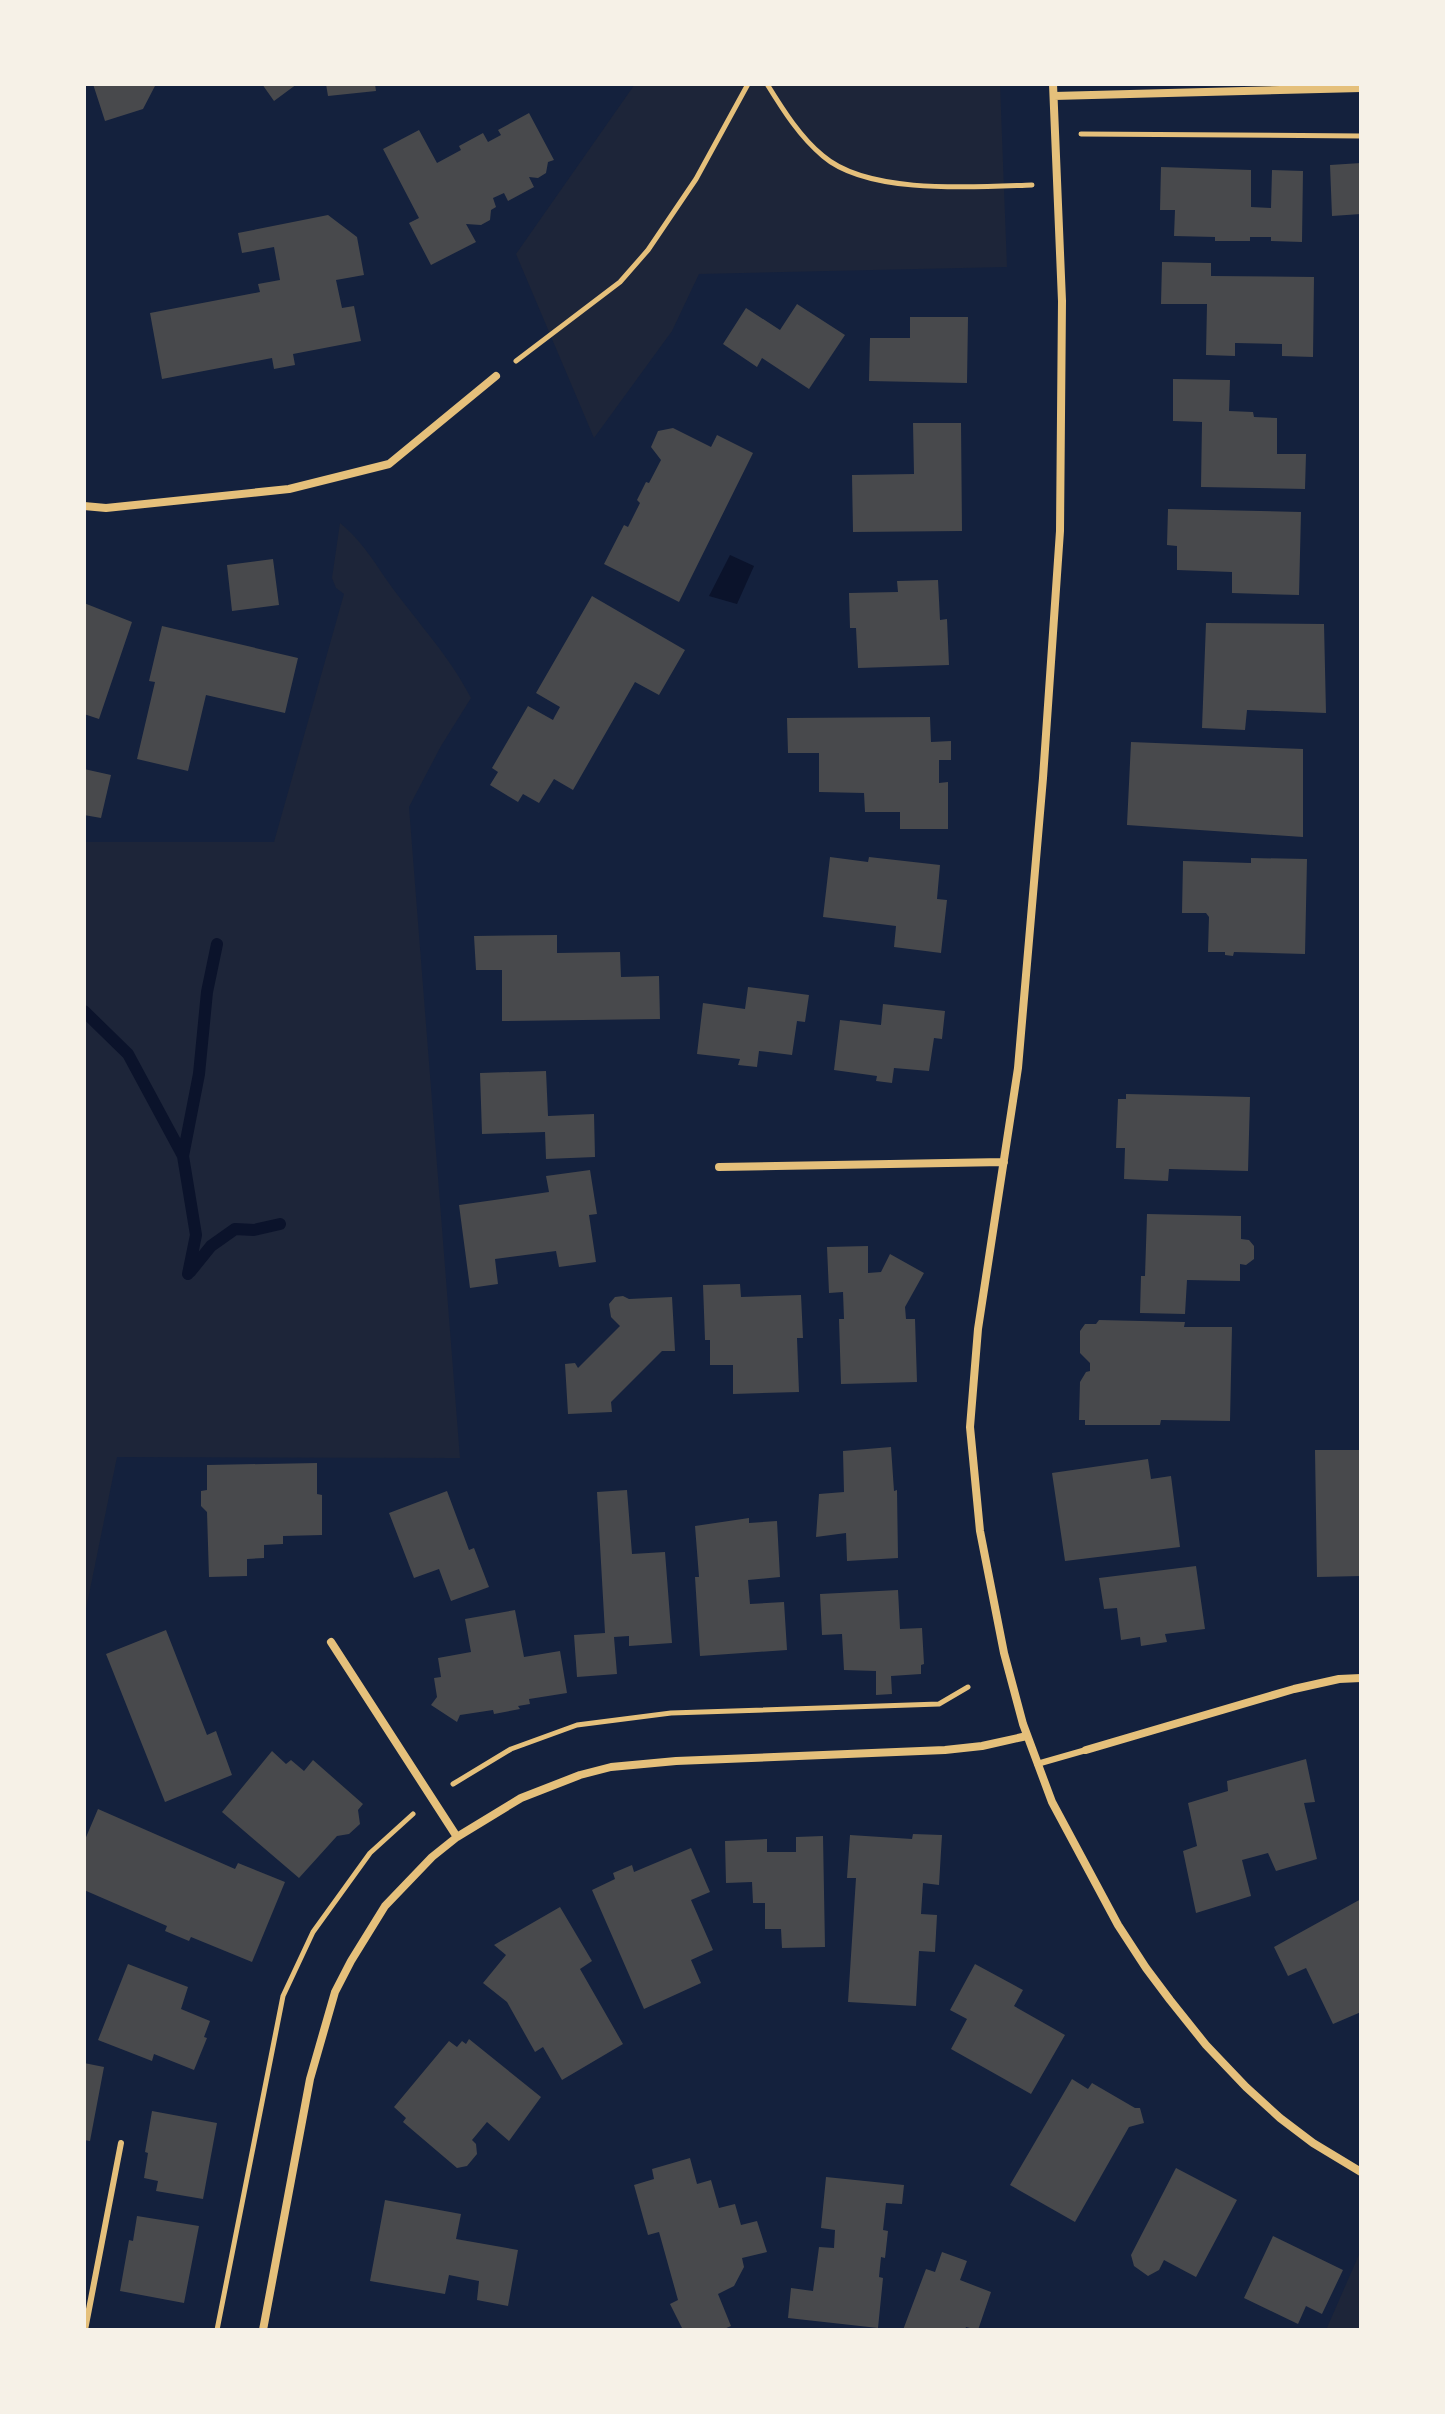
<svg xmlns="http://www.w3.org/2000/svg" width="1445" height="2414" viewBox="0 0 1445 2414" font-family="Karla,sans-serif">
<rect width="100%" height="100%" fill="#14213d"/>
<path fill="#1d2539" d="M635,84h365l7,183 -308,7 -27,57 -78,107 -78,-184z
M340,523c23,19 34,39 51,63 27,37 59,71 80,112l-30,48 -32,61 51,651 -343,-1 -33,162v-777h190l70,-248 -8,-6 -4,-10z
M1361,2250v80h-35z"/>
<path fill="#0b132b" d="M730,555l24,11 -17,38 -28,-8z"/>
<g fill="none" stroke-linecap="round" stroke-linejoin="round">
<path stroke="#0b132b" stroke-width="12" d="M84,1011l44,43 55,102 13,79 -8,39
M183,1156l16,-82 8,-82 10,-48
M190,1272l21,-26 24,-17 19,1 26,-6"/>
</g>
<path fill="#48494c" d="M93,84h63l-13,25 -38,12z
M262,84h35l-23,17z
M326,84h49l1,7 -48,5z
M529,113l25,47 -6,2 -2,11 -8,5 -9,-1 5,10 -26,14 -4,-8 -11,5 3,9 -5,3 -1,10 -9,5 -15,-1 10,18 -45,23 -22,-42 10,-5 -36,-69 36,-19 18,33 24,-13 -2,-4 24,-13 5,9 13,-7 -3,-5z
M1361,163v51l-29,2 -2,-51z
M1161,167l90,3v37l20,1 1,-38 31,1 -1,71 -31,-1v-4h-21v4h-35v-4l-41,-1 1,-26h-15z
M328,215l29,22 7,38 -28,5 6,28 12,-2 7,35 -68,13 2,11 -21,4 -2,-11 -110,21 -12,-66 110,-21 -2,-8 22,-4 -6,-33 -32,6 -4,-20z
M1162,262l49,1v13l103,1 -1,80 -31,-1v-12l-47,-1v13l-29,-1 1,-51h-46z
M797,304l48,31 -36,54 -47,-31 -5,9 -34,-23 23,-36 34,22z
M910,317h58l-1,66 -98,-2 1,-43h40z
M1173,379l57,1 -1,31 24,1 1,5 23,1v36h29l-1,35 -104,-2 1,-65 -29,-1z
M913,423h48l1,108 -109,1 -1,-57 62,-1z
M673,428l38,19 6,-12 36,18 -74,149 -75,-38 20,-39 4,2 12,-24 -3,-3 9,-18 3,1 12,-23 -10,-13 7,-16z
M1168,509l133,3 -2,83 -67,-2v-21l-55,-2v-24l-10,-1z
M273,559l6,46 -47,6 -5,-46z
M938,580l2,40 7,-1 2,46 -91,3 -2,-40h-6l-1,-35 49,-1 -1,-11z
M592,596l93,54 -26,45 -24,-13 -62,108 -19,-11 -15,24 -16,-9 -5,8 -28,-17 8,-13 -6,-4 36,-62 25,14 2,-4 5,-9 -24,-14z
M84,603l48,19 -33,97 -15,-5z
M1206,623l118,1 2,89 -79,-3 -2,20 -43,-2z
M162,626l136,32 -13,55 -79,-18 -18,76 -51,-12 18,-77 -6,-1z
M930,717l1,25 20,-1v19h-12v23l9,-1v47h-48v-17h-35l-1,-19 -45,-1v-39h-31l-1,-35z
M1131,742l172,7v88l-176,-12z
M84,769l27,6 -10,43 -17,-3z
M830,857l38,5 1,-5 71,8 -3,34 10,1 -6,53 -47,-6 2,-21 -73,-9z
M1251,858l56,1 -2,95 -71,-2 -1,4 -8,-1v-3h-17l1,-35 -3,-4h-24l1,-52 68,2z
M557,935v18l63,-1 1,25 38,-1 1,43 -158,2v-51h-26l-2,-34z
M748,987l61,8 -4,27 -8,-1 -5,34 -33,-4 -2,16 -19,-2 2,-6 -43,-5 6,-51 42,6z
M883,1004l62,7 -3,28 -8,-1 -5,33 -35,-3 -2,15 -16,-2 1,-5 -43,-6 6,-50 41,5z
M546,1071l2,45 46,-2 1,43 -49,2 -1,-27 -63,2 -2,-61z
M1126,1094l124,3 -2,74 -79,-2 -1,12 -44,-2 1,-31h-9l2,-49h8z
M590,1170l7,44 -8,1 7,47 -37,5 -3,-16 -61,8 3,25 -28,4 -11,-83 90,-13 -3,-16z
M1147,1214l94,2v23l8,1 5,6v13l-8,6 -6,-1v17l-53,-1 -2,34 -45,-1 1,-37h4z
M868,1246v27l13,-1 9,-18 34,19 -19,34 1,12h9l2,63 -76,2 -2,-65h5l-1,-27 -14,1 -2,-46z
M740,1284l1,13 60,-2 2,43h-6l2,54 -66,2v-29h-23v-25h-5l-2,-55z
M623,1296l6,3 43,-2 3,54h-13l-51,51 1,10 -44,2 -3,-50 10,-1 3,5 42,-42 -9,-9 -2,-13 6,-7z
M1099,1320l86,2 -1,5h48l-2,94 -69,-1 -1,5h-75v-5h-6l1,-38 6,-10 4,-1v-8l-10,-10v-22l5,-7h11z
M891,1447l3,44 3,-1 1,68 -51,3 -1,-28 -30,4 3,-43 25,-2 -1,-41z
M1315,1450h46v126l-44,1z
M1148,1459l3,20 20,-3 9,71 -115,14 -13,-88z
M317,1463v31l5,1v40l-39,1v8l-19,1v13l-17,1v17l-38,1 -2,-65 -6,-6v-15l6,-1v-25z
M627,1490l5,64 33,-2 7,91 -43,3v-10l-15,1 3,37 -40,3 -3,-42 31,-2 -8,-141z
M447,1491l22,59 5,-2 15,39 -38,14 -12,-32 -25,9 -25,-65z
M749,1518v5l28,-2 3,56 -32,3 2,24 34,-2 3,48 -87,6 -5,-79h4l-4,-51z
M1196,1566l9,63 -40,5 2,8 -26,4 -1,-9 -19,3 -4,-32 -13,1 -5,-31z
M898,1590l2,39 22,-1 2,36 -3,1v9l-30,2 1,18 -16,1v-24l-32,-1 -2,-36 -20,1 -2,-41z
M515,1610l9,47 36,-6 7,42 -38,6 1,5 -12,2 2,3 -26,5 -1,-4 -33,5 -3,7 -26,-17 6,-8 -3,-19 7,-1 -3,-19 33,-6 -6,-33z
M166,1630l41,105 9,-4 16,44 -67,27 -59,-148z
M272,1751l14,13 5,-4 13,11 9,-11 50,44 -5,6 2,14 -11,10 -12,2 -38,42 -77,-66z
M1306,1759l9,43 -11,1 13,56 -41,12 -8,-18 -26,7 9,36 -55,17 -13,-62 14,-5 -9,-43 40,-12 -1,-10z
M98,1809l137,60 3,-6 47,19 -33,80 -61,-25 -2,4 -24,-10 2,-5 -83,-36v-48z
M913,1834l29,1 -3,50 -16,-2 -2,31 16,1 -2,37 -16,-1 -3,55 -68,-4 8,-124h-9l3,-43 62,4z
M823,1836l2,111 -43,1 -1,-19h-16v-26h-12l-1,-21 -26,1 -1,-42 42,-2v13h29v-15z
M691,1848l19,44 -19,8 22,50 -22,10 10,23 -57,26 -52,-119 23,-11 -2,-6 19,-8 2,7z
M1361,1899v113l-28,12 -27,-56 -18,8 -14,-29z
M560,1907l32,54 -12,8 43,75 -61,36 -19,-33 -8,5 -28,-50 -24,-19 23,-28 -12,-10z
M128,1964l60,23 -7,22 29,12 -6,16 3,1 -13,32 -40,-16 -2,7 -54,-21z
M975,1964l48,26 -9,16 51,29 -34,59 -80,-45 16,-30 -17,-9z
M469,2039l72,58 -32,44 -22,-19 -15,18 4,4 1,10 -10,12 -10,2 -54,-46 3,-4 -12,-11 55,-66 8,6 5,-6 4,3z
M84,2063l20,4 -14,74 -6,-1z
M1072,2079l16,10 4,-6 43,25h5l4,15 -15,4 -54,95 -65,-37z
M152,2111l65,12 -14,76 -47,-8 2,-10 -14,-3 4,-25 -3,-1z
M690,2158l7,26 14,-4 8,28 16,-4 6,21 16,-4 10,31 -25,6 2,9 -10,19 -16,8 13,32 -9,4h-39l-13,-26 8,-4 -19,-68 -11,3 -14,-50 20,-6 -2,-10z
M1176,2168l61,32 -41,77 -32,-17 -5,10 -11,6 -14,-10 -3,-11z
M826,2177l78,8 -2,19 -16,-1 -3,27 5,1 -3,27 -4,-1 -2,20 4,1 -5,50 -90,-10 3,-30 22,3 6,-44 15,1 1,-18 -14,-2z
M385,2200l76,14 -5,25 62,11 -10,56 -31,-6 2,-19 -30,-6 -4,19 -75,-13z
M137,2216l62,10 -15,77 -64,-12 9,-51 4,1z
M1273,2236l70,34 -21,44 -16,-8 -8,18 -54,-26z
M942,2252l25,9 -7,19 31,12 -13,38 -12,-3 -1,3h-62l23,-61 9,3z"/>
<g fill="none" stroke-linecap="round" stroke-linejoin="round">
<path stroke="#e5c07b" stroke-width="5" d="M767,84c16,26 33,53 56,72 45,39 152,31 209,29
M1081,134l280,2
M516,361l104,-79 28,-32 48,-71 52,-95
M453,1784l58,-35 66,-24 94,-12 268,-9 29,-17
M217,2330l66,-334 30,-64 57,-79 43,-39"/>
<path stroke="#e5c07b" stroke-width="6" d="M1037,1764l49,-14
M85,2330l36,-187"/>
<path stroke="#e5c07b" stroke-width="8" d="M1053,84l9,217 -2,230 -17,247 -25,290 -40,261 -8,98 10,104 24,122 19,71 29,78 66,123 28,43 24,32 36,45 40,42 34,31 33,25 48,29
M1054,96l307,-8
M84,506l22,2 183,-19 100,-25 107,-88
M719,1167l285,-5
M331,1642l126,195
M1086,1750l208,-61 45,-10 22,-1
M263,2330l47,-251 25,-87 16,-31 34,-55 47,-49 25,-20 64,-39 59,-23 31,-8 65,-6 269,-11 37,-4 45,-10"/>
</g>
<rect width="1445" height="2414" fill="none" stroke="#f6f1e7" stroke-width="172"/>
</svg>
